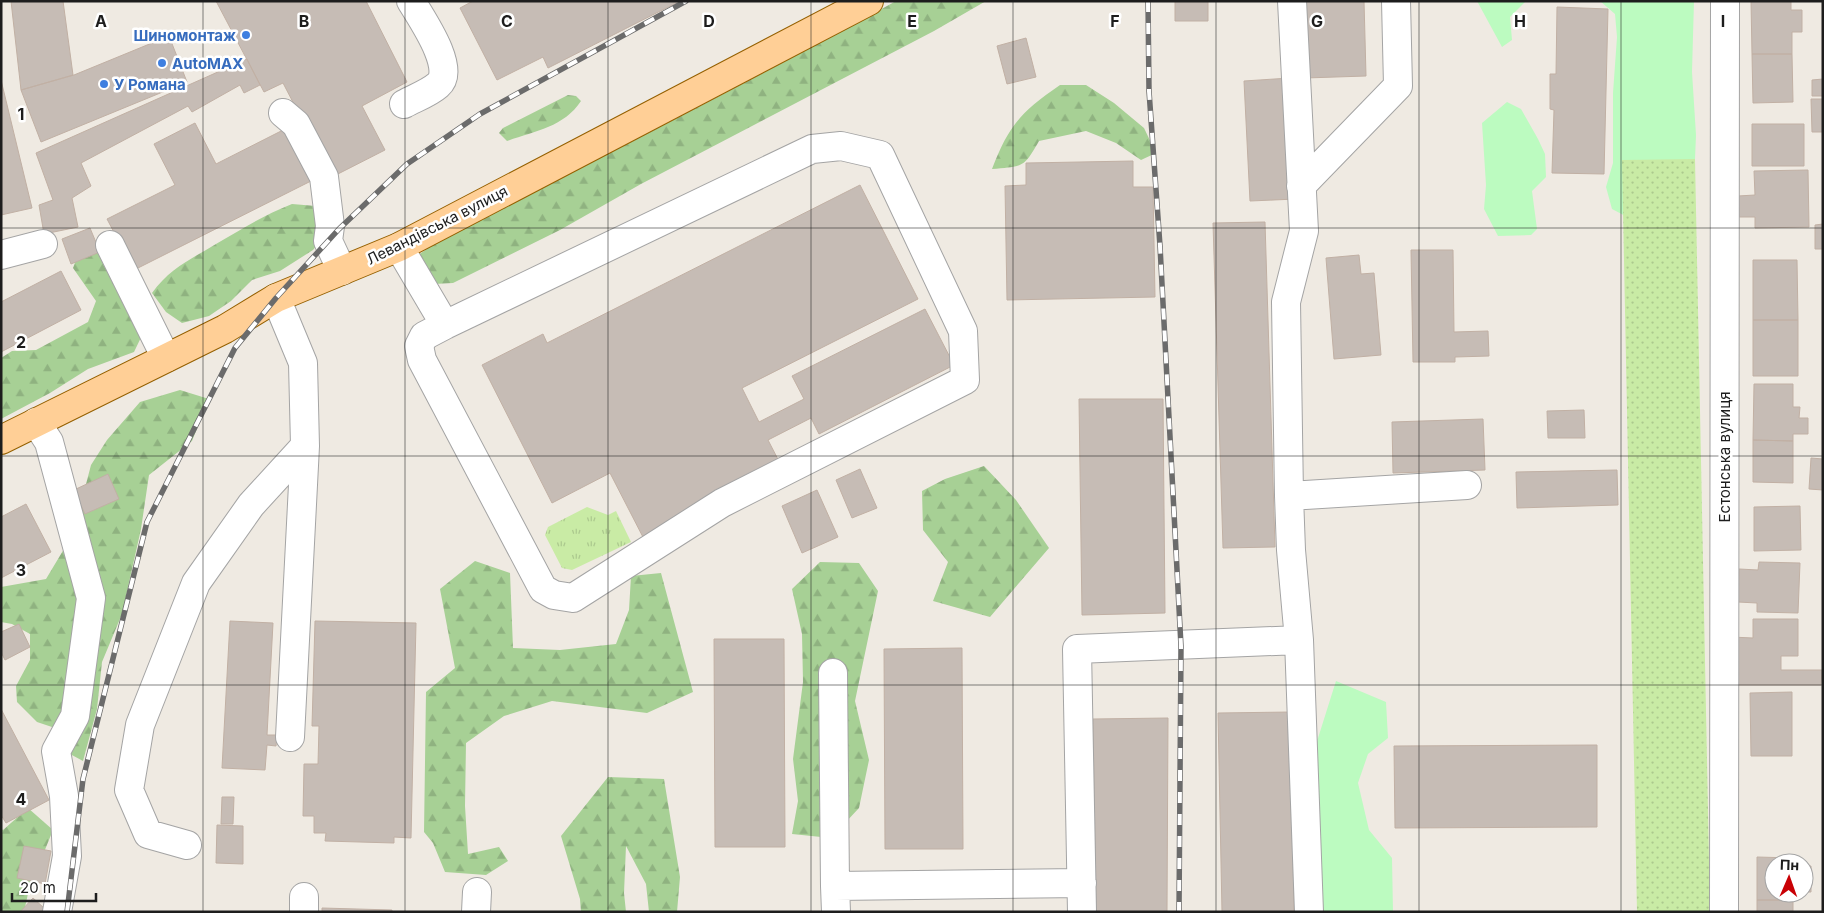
<svg xmlns="http://www.w3.org/2000/svg" width="1824" height="913" viewBox="0 0 1824 913" font-family="Inter,sans-serif">
<defs>
<pattern id="grass-tufts" width="24" height="20" patternUnits="userSpaceOnUse" patternTransform="scale(1.25)"><rect width="24" height="20" fill="#c9eba5"/><path d="M3 7l-1-3M5 7V3M7 7l1-3M15 17l-1-3M17 17v-4M19 17l1-3" fill="none" stroke="#acc98e"/></pattern>
<pattern id="forest-firs" width="22" height="20" patternUnits="userSpaceOnUse" patternTransform="scale(1.25)"><rect width="22" height="20" fill="#a7d095"/><path d="M5 1l3.5 6h-7zM16 11l3.5 6h-7z" fill="#8fb280"/></pattern>
<pattern id="garden-dots" width="8" height="8" patternUnits="userSpaceOnUse" patternTransform="scale(1.25)"><rect width="8" height="8" fill="#c9eba5"/><path d="M2 2h.1M6 6h.1" fill="none" stroke="#acc98e" stroke-width="1.8" stroke-linecap="round"/></pattern>
</defs>
<rect width="100%" height="100%" fill="#efeae2"/>
<path fill="url(#grass-tufts)" d="M587,507l21,8 8,-4 15,31 -59,28 -10,-2 -17,-33 3,-8z"/>
<path fill="url(#forest-firs)" d="M896,1h90l-52,30 -293,153 -81,46 -107,53 -19,1 -20,-26 17,-12c155,-82 312,-160 465,-245z
M1060,85h26l28,18 30,25 12,25 -15,7 -25,-17 -30,-12 -47,10c-16,28 -16,25 -47,28 17,-44 29,-57 68,-84z
M568,95l8,1 5,5c-17,26 -46,30 -74,40l-8,-8 4,-5z
M292,204l36,3 -1,26 -14,17 -33,21 -28,9 -21,21 -22,15 -27,7 -16,-11 -14,-19c17,-24 39,-34 64,-49 26,-15 48,-29 76,-40z
M82,243l18,2 46,82 -12,25 -46,17 -38,24 -49,26v-61l11,-7 24,-1 52,-28 8,-21 -23,-33z
M180,390l29,9 -17,42 -43,34 -8,54 -19,85 -20,48 -5,47 -14,52 -13,-7 -12,-25 -21,-7 -20,-20 -1,-16 14,-26v-26l-18,-10 -11,-2v-35l45,-8 27,-45 18,-69 16,-25 33,-38z
M984,466l32,34 33,48 -59,69 -57,-16 15,-39 -25,-32 -1,-39 23,-12z
M475,561l35,12 3,75 47,2 56,-6 13,-34 2,-34 30,-3 32,119 -46,21 -95,-12 -48,15 -38,27 -1,63 3,48 31,-7 9,14 -22,14 -41,-3 -12,-29 -9,-11 2,-140 29,-24 -15,-79z
M820,562l39,1 19,28 -23,110 14,59 -10,48 -28,30 -39,-4 6,-33 -5,-42 10,-77 -1,-48 -10,-45z
M608,777l56,2 16,98 -3,35h-28l-3,-28 -20,-38 -2,47 2,19h-45l-1,-13 -19,-63z
M28,808l25,22 -24,59 -5,23h-23v-83l2,1z"/>
<path fill="#bcfbc0" d="M1477,1h49l-16,16 2,23 -10,7z
M1600,1h94l-2,71 4,63 -1,24 -62,61 -21,-11 -6,-22 7,-24v-70l4,-56 -2,-23z
M1507,102l14,7 17,30 7,15 1,23 -14,14 5,38 -6,6 -33,1 -14,-27 2,-24 -4,-62z
M1336,681l50,21 2,36 -20,16 -10,29 11,47 23,28 1,54h-82l2,-158z"/>
<path fill="url(#garden-dots)" d="M1695,159l15,753h-73l-15,-752z"/>
<path fill="#c6bcb5" stroke="#c1b0a4" d="M11,1h52l10,74 -52,15z
M216,1h150l41,81 -45,24 23,44 -53,27 -49,-94 -19,9z
M473,1h207l-132,67 -5,-11 -46,23 -37,-72z
M1175,1h33v20h-33z
M1303,1h61l2,75 -61,2z
M1751,1h40v9h11v22h-10v22h-40z
M1557,7l51,2 -4,165 -52,-1 2,-63 -4,-1v-35h6z
M169,36l18,46 -146,60 -20,-52 53,-15z
M1026,38l10,39 -29,7 -10,-38z
M1752,54h40l1,48 -40,1z
M247,59l13,26 -16,8 -4,-8 -48,27 -4,-6 -107,57 10,23 -19,12 6,29 -34,7 -5,-29 14,-5 -17,-47z
M1290,78l6,121 -46,2 -6,-120z
M1823,79v17h-11v-16z
M1,80l31,128 -31,7z
M1811,99h12v33h-11z
M195,123l21,41 73,-37 26,52 -181,91 -27,-51 68,-34 -21,-41z
M1752,124h52v42h-52z
M1133,161v26h20l2,110 -148,3 -2,-114 21,-1v-22z
M1808,170l1,57 -54,1v-11h-16l-1,-21 17,-1 -1,-24z
M860,185l58,114 -176,89 17,34 45,-23 -12,-23 133,-67 29,56 -135,69 -8,-16 -43,22 16,31 -139,70 -35,-68 -58,30 -70,-138 61,-31 4,9z
M1265,222l10,325 -52,1 -10,-325z
M1823,224v25h-8v-24z
M90,228l10,24 -29,12 -9,-25z
M1411,250h42l1,82 34,-1 1,25 -34,1v5h-42z
M1359,255l2,19 13,-1 7,82 -47,4 -8,-101z
M1753,260h44l1,60h-45z
M61,271l20,39 -80,42v-50z
M1753,320h45v56h-45z
M1754,384h39v23h7l-1,11h9v16h-15v7l-40,-1z
M1079,399h84l2,214 -83,2z
M1584,410l1,28h-37l-1,-27z
M1483,419l2,51 -92,3 -1,-51z
M1753,440l40,1v42l-40,-1z
M1811,458l12,1v31l-14,-1z
M860,469l17,39 -25,10 -16,-38z
M1617,470l1,35 -101,3 -1,-36z
M108,474l11,25 -34,15 -11,-24z
M817,490l21,47 -36,16 -20,-47z
M26,504l25,48 -50,26v-61z
M1800,506l1,44 -47,1v-44z
M1759,562l41,1 -2,50 -41,-1v-9l-19,-1 1,-33 19,1z
M1753,619h45v37h-17v14h41l-1,15h-87l-3,-48 22,1z
M230,621l43,2 -6,112h10l-1,11 -9,-1 -2,25 -43,-2z
M315,621l101,2 -5,215 -17,-1v6l-69,-2 1,-8h-12v-17h-11l1,-52h14l1,-38h-7z
M19,624l11,23 -25,13 -4,-8v-20z
M714,639h70l1,208h-70z
M962,648l1,201h-78l-1,-200z
M1792,692v64h-41l-1,-63z
M1,709l48,91 -43,23 -5,-8z
M1291,712l3,200h-72l-4,-199z
M1168,718l-1,194h-71l-3,-193z
M1597,745v82l-202,1 -1,-82z
M222,797h12l-1,27h-12z
M217,825l26,1v38l-27,-1z
M24,846l27,5 -6,33 -28,-6z
M1757,857l36,1v5h-19v30h19v7h-36z
M1804,866h7v26h-7z
M33,898l11,10 -3,4h-21z
M1757,900h36v12h-36z
M322,908l70,2v2h-70z"/>
<g fill="none" stroke-linecap="round" stroke-linejoin="round">
<g stroke="#a4a4a4" stroke-width="30">
<path id="minor" d="M404,104c11,-6 25,-11 34,-19 19,-16 -17,-67 -27,-84
M283,113l13,11 28,53 6,49 -2,15 14,30
M1301,186l97,-100 -2,-85
M110,245l56,113
M399,247l46,78 -21,11 -5,10 3,14 121,229 11,6 19,3 149,-95 243,-123 -2,-49 -83,-176 -39,-9 -29,3 -367,176
M1,255l42,-11
M276,298l27,65 2,83 -15,291
M36,422l13,20 42,156 -16,118 -19,35 8,45 3,60 -10,56
M1289,496l-3,-194 18,-71 -12,-230
M1299,640l-8,-90 -2,-54 178,-11
M833,673l2,213
M187,845l-39,-11 -19,-44 11,-65 56,-142 55,-78 54,-59
M304,912v-15
M476,912l1,-20
M836,912l-1,-26 247,-3
M1082,912l-5,-263 222,-9 10,272
M1724,912l1,-911"/>
</g>
<g stroke="#956000" stroke-width="30">
<path id="major" d="M1,440l224,-111 51,-31 123,-51 470,-246"/>
</g>
<use href="#minor" stroke="#fff" stroke-width="28"/>
<use href="#major" stroke="#ffcf96" stroke-width="28"/>
<g stroke="#6b6b6b" stroke-width="5.5">
<path id="rail" d="M1148,1l1,90 11,155 21,400 -2,266
M67,912l16,-133 64,-257 88,-174 41,-50 63,-69 68,-65 73,-50 206,-113"/>
</g>
<use href="#rail" stroke="#fff" stroke-width="4" stroke-dasharray="11" stroke-linecap="butt"/>
</g>
<path fill="none" stroke="#1d1d1d" stroke-width="1" stroke-opacity="0.55" d="M203,1v911M405,1v911M608,1v911M811,1v911M1013,1v911M1216,1v911M1419,1v911M1621,1v911M1,228h1822M1,456h1822M1,685h1822"/>
<g fill="#3f7fe0" stroke="#fff" stroke-width="2">
<circle cx="246" cy="35" r="5"/>
<circle cx="162" cy="63" r="5"/>
<circle cx="104" cy="84" r="5"/>
</g>
<g text-anchor="middle" dominant-baseline="central" stroke-width="5" stroke-linejoin="round" paint-order="stroke">
<g font-size="15" font-weight="bold" fill="#366cbe" stroke="#fff" text-anchor="start">
<text x="236" y="35" text-anchor="end">Шиномонтаж</text>
<text x="172" y="63">AutoMAX</text>
<text x="114" y="84">У Романа</text>
</g>
<g font-size="15" fill="#1d1d1d" stroke="#fff">
<text transform="translate(437 225) rotate(-27)">Левандівська вулиця</text>
<text transform="translate(1724 457) rotate(-90)">Естонська вулиця</text>
</g>
</g>
<g font-size="16" text-anchor="middle" font-weight="bold" fill="#1d1d1d" stroke="#fff" stroke-width="5" stroke-linejoin="round" paint-order="stroke">
<text x="101" y="27">A</text>
<text x="304" y="27">B</text>
<text x="507" y="27">C</text>
<text x="709" y="27">D</text>
<text x="912" y="27">E</text>
<text x="1115" y="27">F</text>
<text x="1317" y="27">G</text>
<text x="1520" y="27">H</text>
<text x="1723" y="27">I</text>
<text x="21" y="120">1</text>
<text x="21" y="348">2</text>
<text x="21" y="576">3</text>
<text x="21" y="805">4</text>
</g>
<rect width="1824" height="913" fill="none" stroke="#1d1d1d" stroke-width="5"/>
<g transform="translate(1789 878) rotate(2)"><circle r="24" fill="#ffffff" stroke="#a5a5a5"/>
<path d="M0-4L9 19L0 12L-9 19Z" fill="#c90005"/>
<text y="-8" font-size="14" font-weight="bold" text-anchor="middle" fill="#1d1d1d">Пн</text>
</g>
<path d="M12 893v8h84v-8" fill="none" stroke="#1d1d1d" stroke-width="2.5"/>
<text x="20" y="893" font-size="15" fill="#1d1d1d" stroke="#ffffff" stroke-width="4" paint-order="stroke">20 m</text>
</svg>
